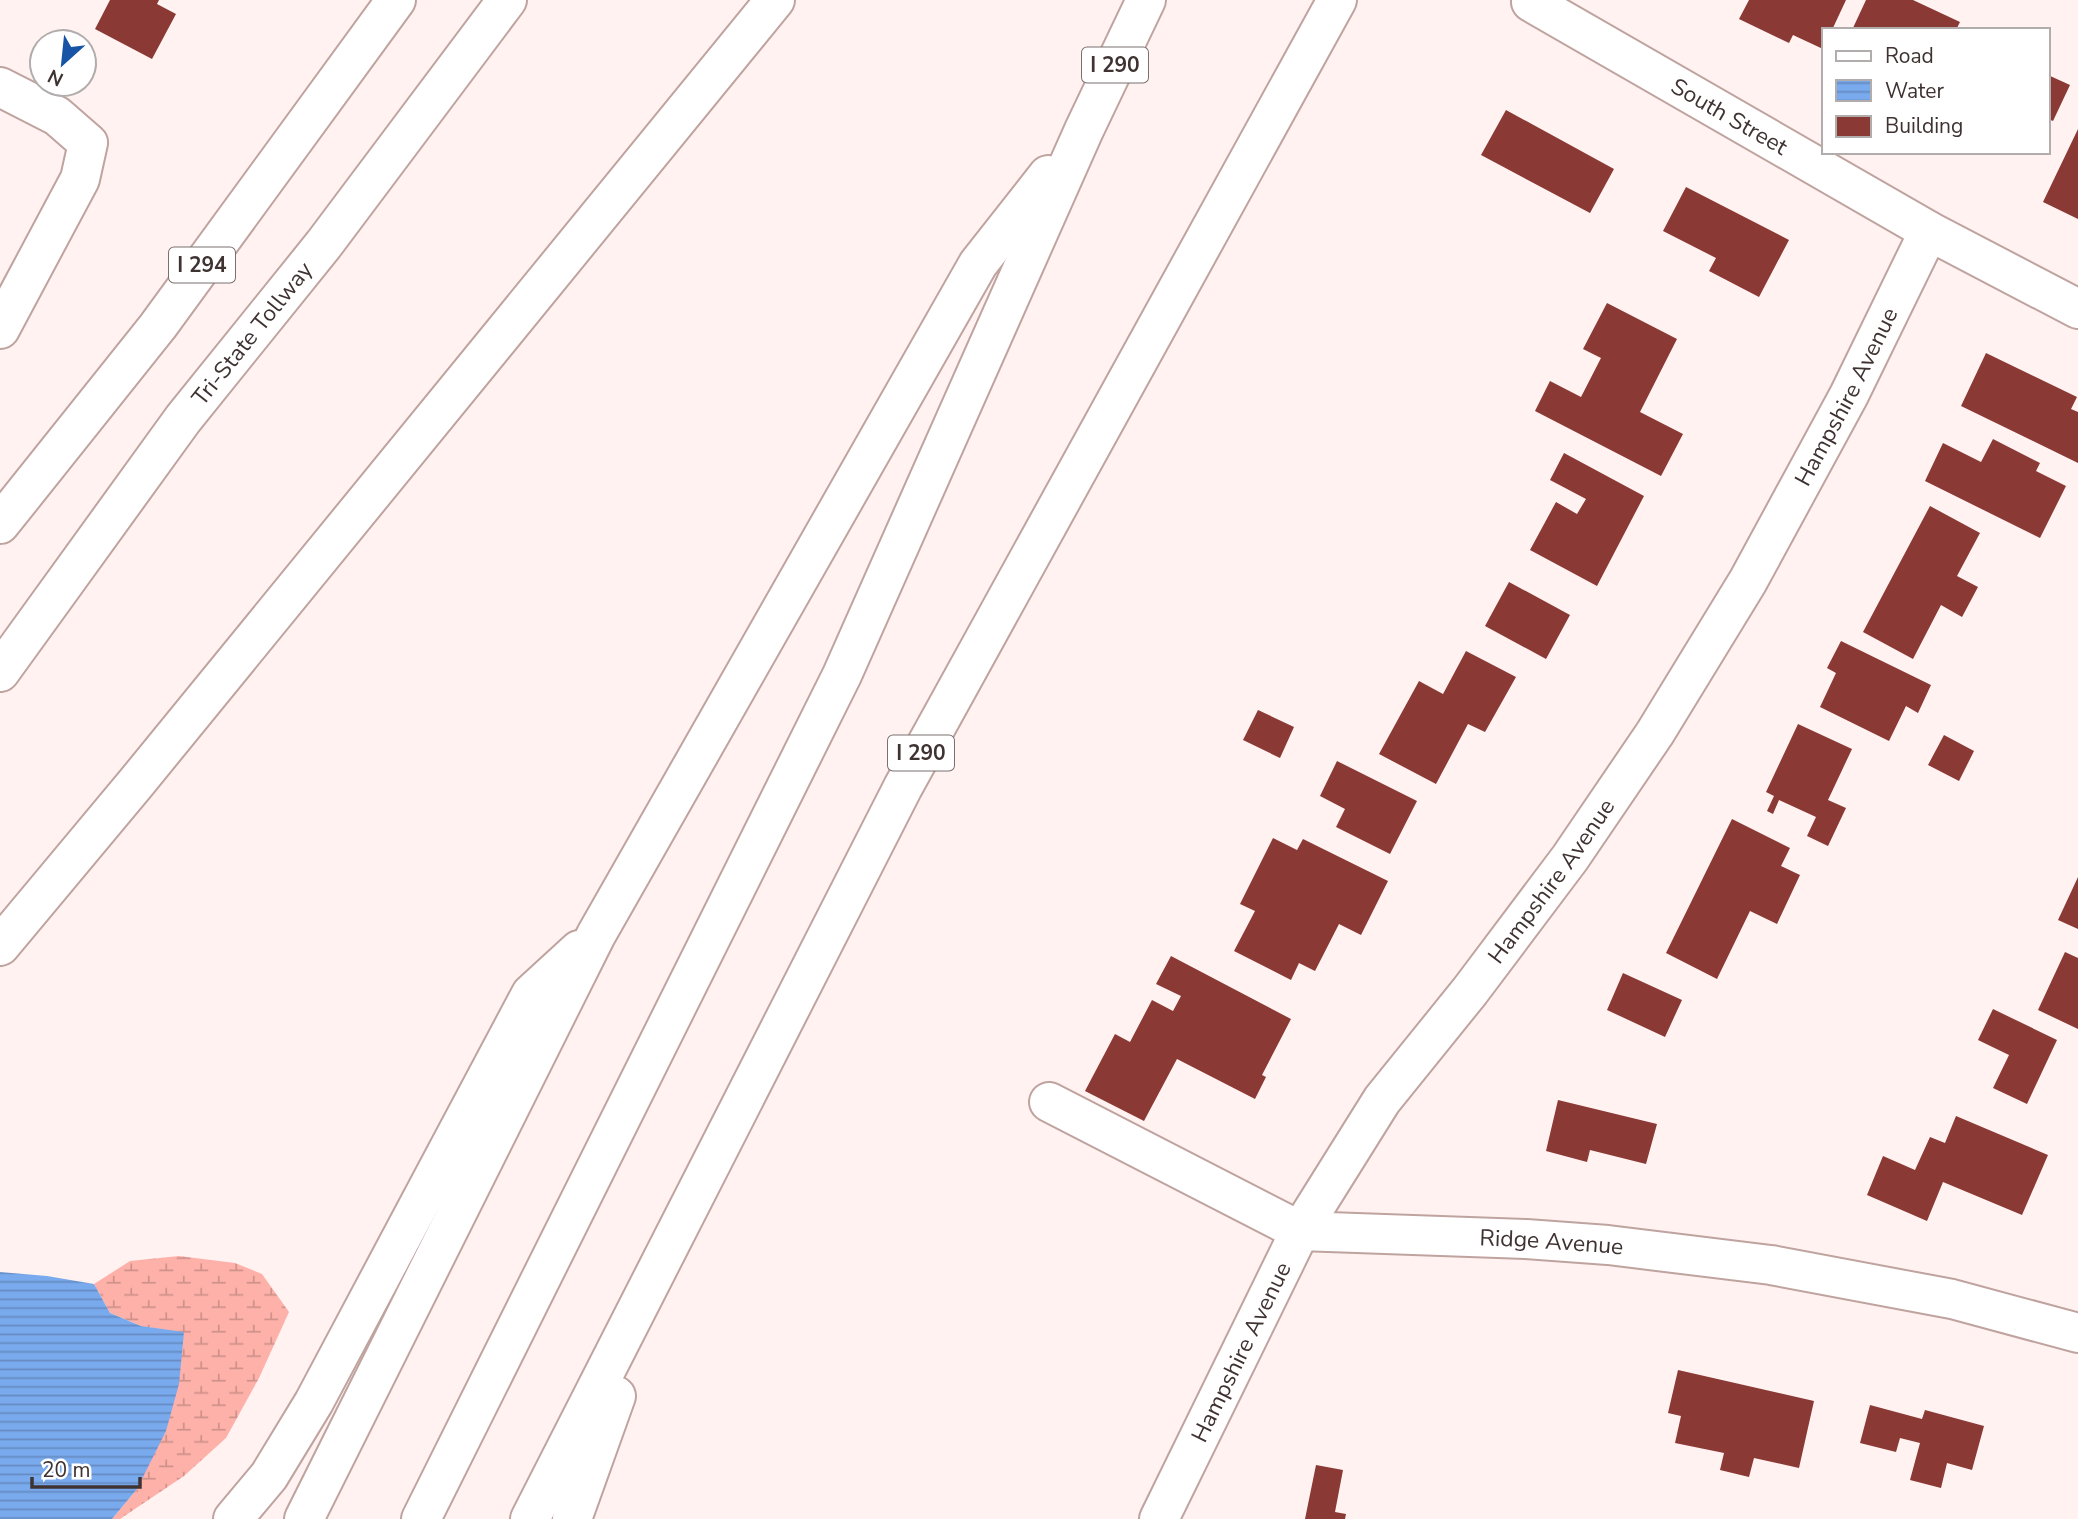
<svg xmlns="http://www.w3.org/2000/svg" width="2078" height="1519" viewBox="0 0 2078 1519" font-family="'Nunito Sans',sans-serif">
<defs>
<pattern id="wetland-marsh" width="20" height="14" patternUnits="userSpaceOnUse" patternTransform="scale(1.75)"><rect width="20" height="14" fill="#feb1a9"/><path d="M1 5h8M5 5V1M11 12h8M15 12V8" fill="none" stroke="#cf918a"/></pattern>
<pattern id="water-rules" width="6" height="5" patternUnits="userSpaceOnUse" patternTransform="scale(1.75)"><rect width="6" height="5" fill="#7aaaee"/><path d="M0 2.5h6" fill="none" stroke="#658bc1"/></pattern>
</defs>
<rect width="100%" height="100%" fill="#fff2f1"/>
<path fill="url(#wetland-marsh)" d="M179,1256l56,7 27,11 27,38 -30,66 -33,60 -42,38 -64,43h-8l25,-30 47,-156 -43,-7 -31,-13 -16,-29 36,-23z"/>
<path fill="url(#water-rules)" d="M0,1272l47,4 47,8 16,29 31,13 43,6 -5,52 -13,47 -29,58 -25,30h-112z"/>
<path fill="#8b3935" d="M110,0h49l-2,4 19,10 -24,45 -57,-30z
M1749,0h97l-14,30h-8l-1,19 -30,-14 -4,8 -50,-24z
M1866,0h47l47,22 -4,8h-104z
M2048,75l22,10 -17,36 -5,-2z
M1506,110l108,59 -24,44 -109,-58z
M2078,129v90l-35,-17z
M1686,187l103,53 -30,57 -50,-26 7,-13 -53,-27z
M1607,303l70,36 -37,73 43,22 -22,42 -126,-65 15,-30 31,16 20,-39 -18,-9z
M1986,353l91,44 -6,12 7,3v51l-117,-57z
M1993,439l47,24 -4,8 30,15 -26,52 -115,-57 18,-38 38,19z
M1564,453l80,43 -47,90 -67,-36 26,-48 21,12 9,-15 -36,-19z
M1930,506l50,27 -23,43 21,11 -16,30 -21,-12 -28,54 -50,-27z
M1509,582l61,33 -24,44 -61,-33z
M1841,641l90,44 -13,28 -12,-7 -17,35 -69,-34 16,-34 -9,-5z
M1466,651l50,26 -31,55 -17,-8 -32,60 -57,-30 40,-73 24,13z
M1258,710l36,17 -14,31 -37,-18z
M1798,724l54,25 -24,51 18,8 -18,38 -21,-10 9,-19 -37,-17 -6,14 -6,-3 7,-15 -8,-4z
M1944,735l30,16 -15,30 -31,-16z
M1337,761l80,40 -27,53 -54,-27 9,-18 -25,-13z
M1732,819l58,29 -9,18 19,9 -23,49 -27,-13 -33,68 -51,-26z
M1273,838l24,12 6,-11 85,42 -27,54 -22,-11 -24,47 -16,-8 -8,17 -57,-29 21,-40 -15,-7z
M2078,877v52l-20,-9z
M2065,952l13,6v71l-40,-19z
M1171,956l120,63 -29,56 4,2 -11,22 -78,-40 -33,62 -59,-30 30,-57 15,8 22,-42 21,11 8,-15 -25,-12z
M1623,973l59,27 -17,37 -58,-27z
M1993,1009l64,31 -30,64 -34,-16 16,-33 -31,-15z
M1558,1100l99,24 -11,40 -56,-14 -3,12 -41,-11z
M1956,1116l92,39 -26,60 -79,-33 -16,39 -60,-26 16,-39 32,14 15,-33 15,6z
M1678,1370l136,31 -15,67 -45,-10 -5,19 -29,-7 4,-17 -49,-10 6,-27 -13,-3z
M1870,1405l52,14 3,-9 59,16 -12,44 -25,-7 -6,25 -31,-8 10,-37 -20,-5 -4,14 -36,-9z
M1316,1465l27,5 -8,42 11,2 -1,5h-40z"/>
<g fill="none" stroke-linecap="round" stroke-linejoin="round">
<g stroke="#bfa39f" stroke-width="42">
<g id="minor">
<path id="s1" d="M1531,2l398,229 149,78"/>
<path d="M0,87l57,29 31,27 -8,36 -80,150"/>
<path id="s2" d="M1049,1102l251,129 226,8 82,6 163,20 181,34 126,34"/>
<path id="s3" d="M1159,1519l141,-288 82,-131 88,-109 100,-133 85,-125 93,-152 101,-186 80,-164"/>
</g>
</g>
<g stroke="#bfa39f" stroke-width="42">
<g id="motorway">
<path d="M0,524l158,-198 238,-326"/>
<path id="s4" d="M0,672l183,-253 141,-175 183,-244"/>
<path d="M0,946l136,-163 639,-783"/>
<path d="M233,1519l36,-43 45,-74 217,-408 48,-44"/>
<path d="M304,1519l292,-584 382,-671 70,-89"/>
<path d="M421,1519l421,-844 242,-545 62,-130"/>
<path d="M530,1519l373,-732 434,-787"/>
<path d="M572,1519l44,-123"/>
</g>
</g>
<use href="#minor" stroke="#fff" stroke-width="38"/>
<use href="#motorway" stroke="#fff" stroke-width="38"/>
</g>
<g text-anchor="middle" dominant-baseline="central" stroke-width="7" stroke-linejoin="round" paint-order="stroke">
<g fill="#fff" stroke="#797070" stroke-width="2">
<rect x="1082" y="47.5" width="66" height="35" rx="5"/>
<rect x="169" y="247.5" width="66" height="35" rx="5"/>
<rect x="888" y="735.5" width="66" height="35" rx="5"/>
</g>
<g font-size="21" font-weight="bold" fill="#3f3332">
<text x="1115" y="65">I 290</text>
<text x="202" y="265">I 294</text>
<text x="921" y="753">I 290</text>
</g>
<g font-size="23" fill="#3f3332" stroke="#fff">
<text stroke="none"><textPath href="#s1" startOffset="229">South Street</textPath></text>
<text stroke="none"><textPath href="#s4" startOffset="422">Tri-State Tollway</textPath></text>
<text stroke="none"><textPath href="#s3" startOffset="1320">Hampshire Avenue</textPath></text>
<text stroke="none"><textPath href="#s3" startOffset="752">Hampshire Avenue</textPath></text>
<text stroke="none"><textPath href="#s2" startOffset="534">Ridge Avenue</textPath></text>
<text stroke="none"><textPath href="#s3" startOffset="186">Hampshire Avenue</textPath></text>
</g>
</g>
<rect x="1822" y="28" width="228" height="126" fill="#ffffff" stroke="#b2adad" stroke-width="2"/>
<rect x="1836" y="51" width="35" height="10" fill="#ffffff" stroke="#b2adad" stroke-width="2"/>
<text x="1885" y="63" font-size="21" fill="#3f3332">Road</text>
<rect x="1836" y="80" width="35" height="21" fill="url(#water-rules)" stroke="#b2adad" stroke-width="2"/>
<text x="1885" y="98" font-size="21" fill="#3f3332">Water</text>
<rect x="1836" y="116" width="35" height="21" fill="#8b3935" stroke="#b2adad" stroke-width="2"/>
<text x="1885" y="133" font-size="21" fill="#3f3332">Building</text>
<g transform="translate(63 63) rotate(207)"><circle r="33" fill="#ffffff" stroke="#b2adad" stroke-width="2"/>
<path d="M0-5L12 26L0 18L-12 26Z" fill="#1754a5"/>
<text y="-10" font-size="19" font-weight="bold" text-anchor="middle" fill="#3f3332">N</text>
</g>
<path d="M32 1477v10h108v-10" fill="none" stroke="#3f3332" stroke-width="3.5"/>
<text x="42" y="1477" font-size="21" fill="#3f3332" stroke="#ffffff" stroke-width="5" paint-order="stroke">20 m</text>
</svg>
